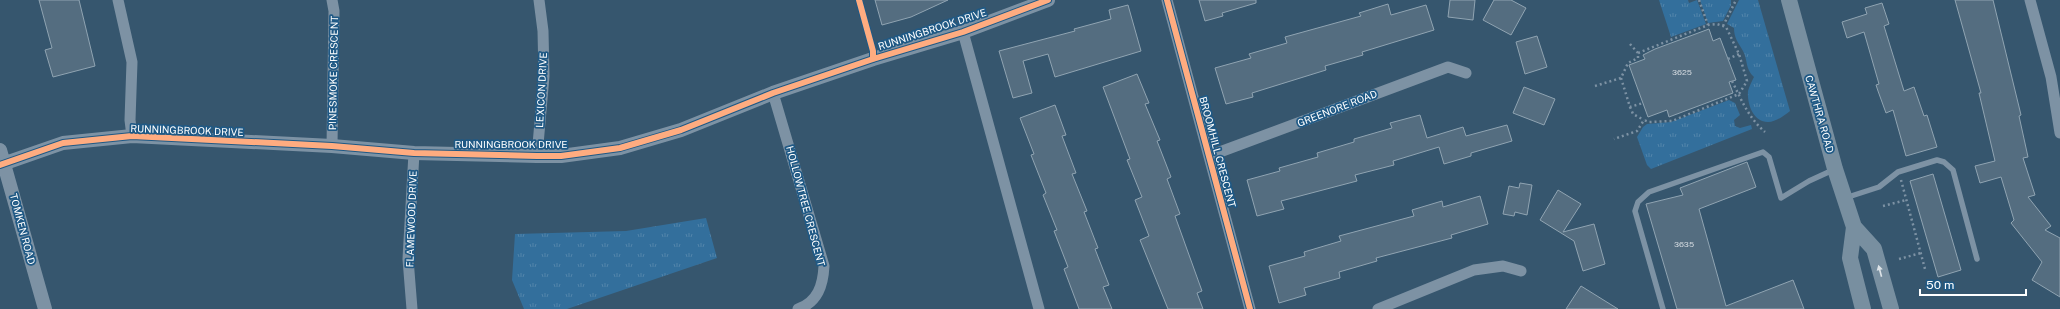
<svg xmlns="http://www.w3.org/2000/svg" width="2060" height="309" viewBox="0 0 2060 309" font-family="'Public Sans',sans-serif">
<defs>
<pattern id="grass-tufts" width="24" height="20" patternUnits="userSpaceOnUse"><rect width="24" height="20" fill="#336f9c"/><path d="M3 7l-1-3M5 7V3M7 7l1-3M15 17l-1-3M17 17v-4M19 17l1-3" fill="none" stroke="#5285ab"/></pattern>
</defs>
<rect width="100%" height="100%" fill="#36566e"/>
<path fill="url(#grass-tufts)" d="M1659,0h29l1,3 8,-3 9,24 -35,13z
M1700,0h31v5l-8,16 -15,2z
M1739,0h19l32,111c-5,4 -14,11 -22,11 -15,0 -21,-18 -20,-31 1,-4 4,-10 6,-14 -9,-8 -6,-17 -11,-26 -5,-9 -9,-13 -9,-23l-7,-4z
M1729,100l6,3 5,12 -6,5 1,6 5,2 11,-3 1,4 -101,40 -4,-4 -10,-28 6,-10 4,-3 24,-2z
M706,218l11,40 -150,51h-43l-12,-29 3,-46 111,-3z"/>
<path fill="#546d80" stroke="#90a4b2" d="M39,0h40l16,66 -42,11 -8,-27 7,-2z
M875,0h73l-37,17 -29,8z
M1199,0h57v3l-34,10 1,3 -18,5z
M1450,0h25l-2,20 -25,-3z
M1494,0h17l15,8 -15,27 -28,-15z
M1955,0h38l28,115 -2,1 9,41 -5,1 12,37 -7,2 23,29 -6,4 15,8v59l-28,-17 10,-18 -31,-39 3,-3 -13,-43 -21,6 -5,-17 20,-5 -16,-68h2z
M1882,3l7,21 -5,2 20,65 10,-4 10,29 3,-1 10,32 -31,9 -13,-46 -7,3 -8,-22 -2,-6 3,-1 -15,-52 -17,6 -5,-16 25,-8 -2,-6z
M1388,4l3,11 35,-10 8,25 -72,22 1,3 -38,11 1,4 -74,23 1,4 -27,7 -11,-36 36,-10 -2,-4 38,-11 -2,-6 76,-21 -2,-3z
M1128,5l13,46 -86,26 -7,-23 -25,7 9,32 -19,5 -14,-47 76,-20 -1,-2 37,-10 -2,-9z
M1709,29l4,12 7,-3 16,42 -7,2 4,11 -64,24 -2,-7 -19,7 -19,-52 16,-6 -2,-4 12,-6z
M1537,36l10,31 -22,7 -9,-32z
M1137,74l12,29 -4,1 15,36 -3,1 14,36 -4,2 13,35 -5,2 27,75 -5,2 6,16h-35l-28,-69 9,-4 -14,-36 7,-3 -15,-37 3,-1 -27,-72z
M1524,87l31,12 -11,26 -31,-12z
M1055,105l11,30 -4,1 14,37 -4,1 15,37 -3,1 14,36 -3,1 14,36 -6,2 9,22h-33l-15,-40 4,-2 -14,-36 3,-1 -14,-35 3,-2 -15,-38 3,-1 -14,-36z
M1420,115l7,23 36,-11 3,9 41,-11 5,16 -41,12v3l-27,8 -5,-17 -46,14 1,4 -39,10 2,6 -76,20 3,8 -27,7 -10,-36 33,-9 -1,-3 39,-11 -1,-4 37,-11v-3l38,-11 -2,-5z
M1747,162l9,25 -57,22 27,97 67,-26 11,29h-127l-31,-105 37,-9 -3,-7z
M1933,174l28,96 -23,7 -28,-96z
M1520,183l12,2 -5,30 -12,-3 -1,4 -11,-2 6,-28 10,2z
M1558,190l23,14 -18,28 31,-8 11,40 -22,7 -9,-30 -34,-21z
M1480,196l8,28 -37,11 1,3 -76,20 1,3 -38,11 1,6 -36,10 2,7 -27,8 -10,-37 36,-10 -1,-4 37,-11 -2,-5 75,-20 -2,-6 30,-9 1,6z
M1581,286l37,23h-52z"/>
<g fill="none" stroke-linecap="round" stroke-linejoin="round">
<path stroke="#7d92a4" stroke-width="2.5" stroke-dasharray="2 3" stroke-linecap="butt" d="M859,0l12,46
M1699,0l9,25
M1723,26l13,-26
M1630,44l8,9
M1728,59l11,-5
M1621,78l9,29 13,-4
M1732,81c10,20 16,36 33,51
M1595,86l26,-8 7,-15 10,-5v-5l70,-28 9,-1 9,3 13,27 8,27 -8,13 -67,27 -23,1 -5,-2 -7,11 -23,8
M1630,107l3,7 11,6
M1901,180l24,89
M1883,206l23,-6
M1899,259l22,-6"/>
<path stroke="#7d92a4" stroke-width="5.5" d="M1845,198l34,-11 19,-15 39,-12 7,2 9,8 24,89
M1663,309l-28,-98 3,-9 11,-10 114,-40 6,5 12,41 28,-17 24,-11"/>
<path stroke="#7d92a4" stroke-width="11" d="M118,0l14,62 -2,58 2,16
M332,0l2,11 -2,135
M1167,0l83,309
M2030,0l21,77 9,56
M963,32l76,277
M773,93l51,173c-1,19 -6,36 -26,43
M537,156l7,-80 -1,-45 -4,-31
M1209,156l239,-89 18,6
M412,309l-4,-50 6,-106
M1378,309l96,-39 29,-4 18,5"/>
<path stroke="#7d92a4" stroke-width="14" d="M0,150l45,159
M0,165l63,-22 69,-7 200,10 82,7 123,3h24l59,-8 61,-18 92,-37 100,-34 90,-27 85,-32"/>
<path stroke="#788fa0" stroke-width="16" d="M1789,0l46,169 19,58 -4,31 13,51
M1854,227l20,22 17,60"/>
<g stroke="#1f5985" stroke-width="8">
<path id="cycleway" d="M859,0l14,51v8
M1167,0l83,309
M0,165l63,-22 69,-7 200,10 82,7 123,3h24l59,-8 61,-18 92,-37 100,-34 90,-27 85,-32"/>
</g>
<use href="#cycleway" stroke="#ffac80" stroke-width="6"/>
</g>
<defs><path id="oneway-solid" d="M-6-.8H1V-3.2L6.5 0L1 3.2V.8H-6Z"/></defs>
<use fill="#dde3e7" href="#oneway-solid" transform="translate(1880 271) rotate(-105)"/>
<g text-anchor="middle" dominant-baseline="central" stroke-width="3.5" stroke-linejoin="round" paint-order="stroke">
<g font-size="8" fill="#d4dadf">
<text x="1682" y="72">3625</text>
<text x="1684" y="244">3635</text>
</g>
<g font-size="10" fill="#fff" stroke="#1f5985">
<text transform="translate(932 29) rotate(-18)">RUNNINGBROOK DRIVE</text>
<text transform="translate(333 73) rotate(-89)">PINESMOKE CRESCENT</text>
<text transform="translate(541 90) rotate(-87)">LEXICON DRIVE</text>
<text transform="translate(1337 108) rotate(-21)">GREENORE ROAD</text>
<text transform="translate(1820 114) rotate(74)">CAWTHRA ROAD</text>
<text transform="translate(187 130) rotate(2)">RUNNINGBROOK DRIVE</text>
<text x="511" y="144">RUNNINGBROOK DRIVE</text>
<text transform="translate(1218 152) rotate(75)">BROOMHILL CRESCENT</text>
<text transform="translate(806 206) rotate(75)">HOLLOWTREE CRESCENT</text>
<text transform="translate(411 219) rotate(-88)">FLAMEWOOD DRIVE</text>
<text transform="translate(23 229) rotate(75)">TOMKEN ROAD</text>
</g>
</g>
<path d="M1920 289v6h106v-6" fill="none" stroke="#ffffff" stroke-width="2"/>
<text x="1926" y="289" font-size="12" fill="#ffffff" stroke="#1f5985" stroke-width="3" paint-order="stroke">50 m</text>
</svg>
